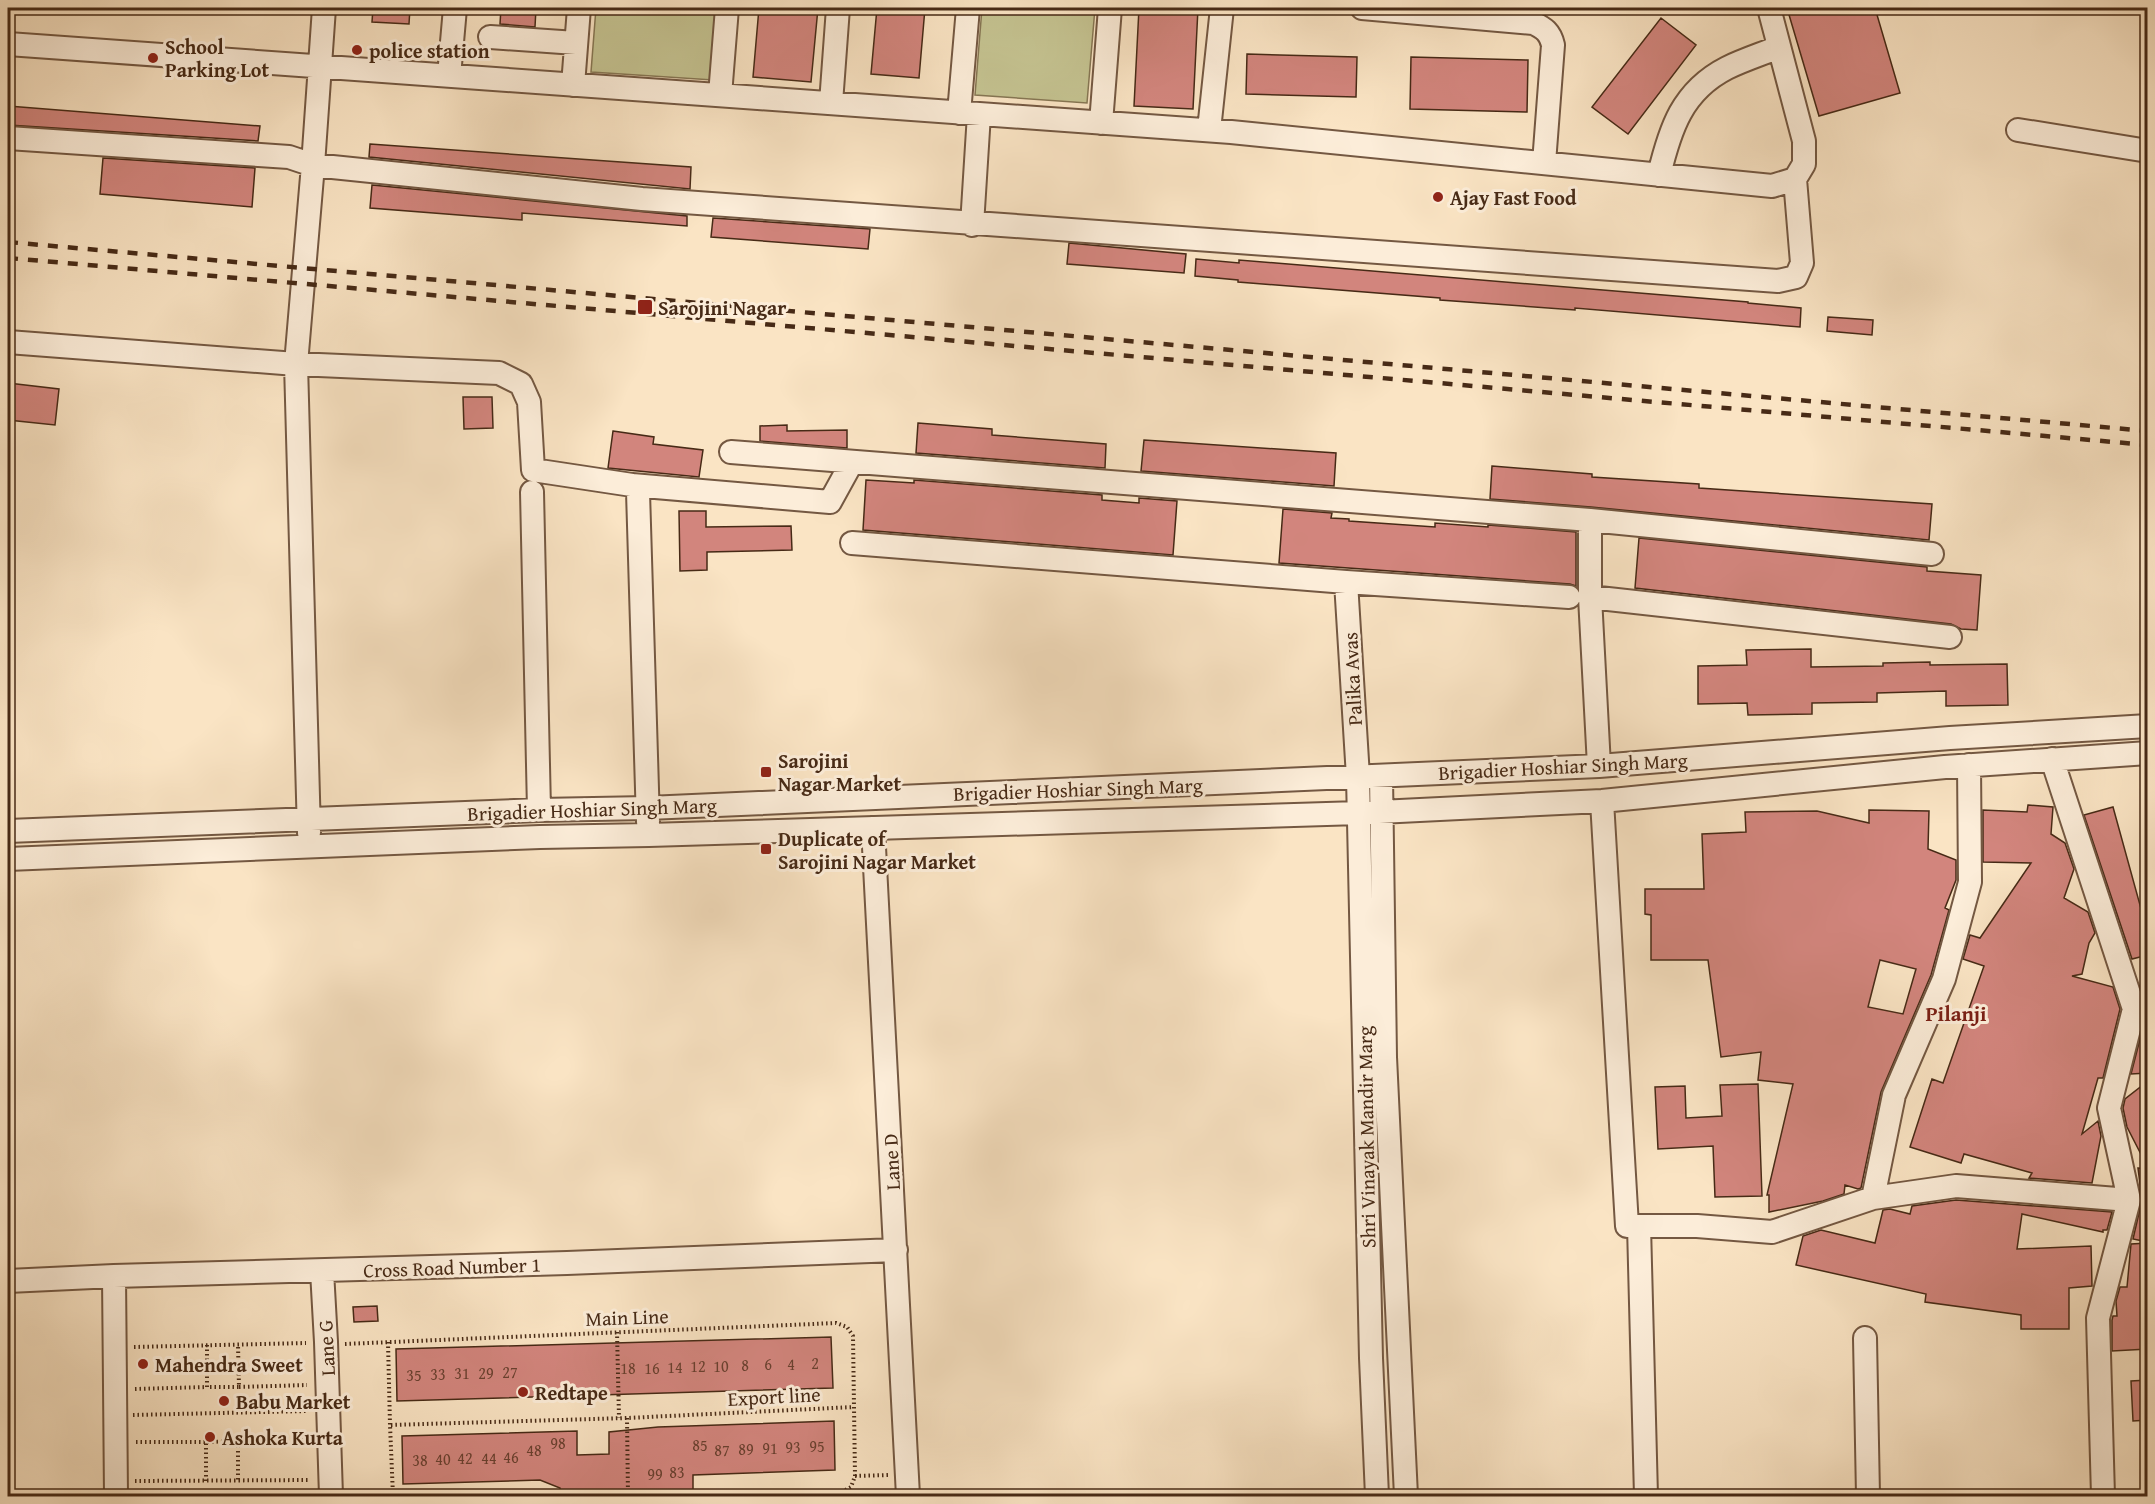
<svg xmlns="http://www.w3.org/2000/svg" width="2155" height="1504" viewBox="0 0 2155 1504" font-family="'Gentium Book Plus',serif">
<rect width="100%" height="100%" fill="#fae4c4"/>
<filter id="stains"><feTurbulence type="fractalNoise" baseFrequency=".00333" numOctaves="4"/><feColorMatrix values="0 0 0 0 .2 0 0 0 0 .09 0 0 0 0 .02 0 0 0 .5 -.17"/></filter>
<radialGradient id="worn" r=".72"><stop offset=".6" stop-color="#630" stop-opacity="0"/><stop offset="1" stop-color="#630" stop-opacity=".3"/></radialGradient>
<path fill="#c4c290" stroke="#867653" stroke-width="1.5" d="M596,8h123l-6,72 -122,-8z
M982,8h113l-8,95 -112,-8z"/>
<path fill="#d2857d" stroke="#472a16" stroke-width="1.5" fill-rule="evenodd" d="M373,8h37l-1,16 -37,-2z
M501,8h35l-1,19 -35,-3z
M759,8h59l-7,74 -58,-5z
M877,8h48l-6,70 -48,-4z
M1139,8h59l-5,101 -59,-3z
M1787,8h88l25,85 -81,23z
M1661,18l35,27 -68,89 -36,-27z
M1247,54l110,3 -1,40 -110,-3z
M1411,57l117,3 -1,52 -117,-3z
M8,106l252,20 -2,15 -250,-16z
M370,144l321,23 -1,22 -321,-32z
M103,158l152,10 -3,39 -152,-13z
M372,185l315,31v10l-165,-13v7l-152,-12z
M713,218l157,11 -2,20 -157,-12z
M1069,243l117,11 -2,19 -117,-9z
M1196,259l43,4v-3l509,42v1l53,5 -1,19 -225,-19v2l-135,-10v-2l-202,-16v-2l-43,-4z
M1828,317l45,3 -1,15 -45,-4z
M8,383l51,6 -4,36 -47,-5z
M463,397h29l1,31 -29,1z
M918,423l74,6v6l114,9 -1,24 -189,-15z
M787,425v6l60,-1v18l-87,-7v-15z
M613,431l41,6 -1,7 50,6 -4,27 -91,-9z
M1144,440l192,13 -2,33 -193,-15z
M1492,466l100,8v3l107,7v4l233,16 -3,36 -338,-33 -101,-8z
M866,480l48,3v-3l188,15v5l37,3v-5l38,3 -4,54 -310,-25z
M1283,509l49,4 -1,5 18,1v2l86,6v-4l53,4v-2l88,7v54l-6,-2 -291,-21z
M679,511h27v16l85,-1 1,24 -85,2v18l-27,1z
M1639,538l288,29v4l54,4 -4,55 -16,-1 -10,-5 -316,-36z
M1811,649v18l72,-1v-3l47,-1v3l77,-1 1,41 -62,1v-15l-69,2v9l-65,1v11l-64,1 -1,-12 -49,1v-38l49,-1 -1,-15z
M2028,805l25,2 -2,27 14,9 9,26 -10,29 24,14 7,21 -6,10 -7,31 -10,2 41,11 7,22 -17,69h-5l-16,56 16,-13 3,15 -9,47 -63,-5 3,-5 -68,-19 -3,9 -51,-16 22,-68 11,4 41,-117 -21,-7 7,-24 10,3 51,-75 -48,-1v-52l44,2z
M2113,807l35,127v21l-16,4 -48,-144z
M1869,810l60,1 -1,38 28,11v20l-11,28 4,2 -18,65 -50,117 -20,96 -3,1 -13,-4 -1,9 -21,7 -54,11v-17h-2l26,-111 -35,-4 3,-28 -40,5 -13,-97h-57v-45l-6,-1v-25h59l-2,-55 44,-2 -1,-20 72,-1 52,12zM1880,960l36,9 -13,45 -35,-7z
M2144,996l4,1v76l-17,1 16,-62z
M2148,1081v87l-21,-41 -4,-19 2,-9z
M1758,1084l4,112 -47,1 -2,-51 -55,3 -3,-62 30,-1 1,32 36,-2 -2,-31z
M2138,1168l10,1v73l-15,-3 9,-39z
M1956,1200l156,12 -5,18h-4v2l-81,-18 -5,35 74,-3 1,40 -23,2v41h-48v-14l-96,-13 1,-8 -130,-29 7,-29 18,-6 54,13 8,-33 7,-1 20,5 2,-8z
M2148,1243v106l-36,2v-31l1,-4h4l-1,-15 4,-14h7l4,-43z
M377,1306l1,15 -24,1 -1,-15z
M831,1337l2,51 -436,13 -1,-52z
M2148,1380v40l-15,1 -2,-40z
M834,1421l1,49 -142,5v22h-133v-9l-20,-8 -137,4 -1,-48 175,-5v24l32,-1v-22l49,-5z"/>
<g fill="none" stroke-linecap="round" stroke-linejoin="round">
<g stroke="#745842" stroke-width="26">
<path id="minor" d="M1362,8l171,15c11,5 17,9 20,22l-9,118
M490,37l86,6
M8,44l1223,88 541,54 23,-7 9,-15v-23l-35,-133
M449,76l6,-68
M573,85l6,-77
M720,95l7,-87
M831,103l7,-95
M959,113l9,-105
M1101,123l9,-115
M1209,130l13,-122
M2018,130l130,21
M8,138l281,19 24,8 329,34 1136,82 18,-4 6,-14 -7,-84
M1659,175c11,-46 23,-84 68,-107 16,-8 35,-14 52,-21
M972,225l7,-111
M8,342l288,22 203,9 22,11 8,18 4,68 99,15 5,3 1,4 10,330
M731,452l859,68v77l9,169
M632,485l198,17 22,-40
M532,492l7,318
M1590,520l342,34
M852,543l494,39 223,15
M1346,582l12,195 13,581 6,138
M1590,597l360,40
M2052,759l82,250 -25,99 20,92 -31,118 5,178
M1381,776l4,281 21,439
M1602,801l25,425h70l75,6 101,-34 83,-12 173,14
M873,828l35,668
M8,831l531,-21 109,-2 951,-42 351,-28 198,-12
M309,833l-13,-469 17,-199 11,-157
M8,859l532,-22 109,-2 710,-22 243,-12 343,-34 203,-14
M1873,1198l21,-103 50,-116 26,-97 -1,-117
M1639,1226l7,270
M322,1271l4,71 5,154
M114,1276l2,220
M8,1281l106,-5 453,-13 329,-13
M1865,1338l3,158"/>
</g>
<path stroke="#472a16" stroke-width="4" stroke-dasharray="1.5 3" stroke-linecap="butt" d="M617,1332l2,86
M388,1342l2,83
M345,1344l491,-21 11,4 6,9 1,71
M207,1345v42h32l-1,-42
M134,1347l172,-4
M239,1387l68,-2
M135,1389l72,-2
M133,1415l175,-4
M627,1418l1,78
M238,1441l71,-2
M136,1442h70
M855,1476l33,-1
M135,1481l175,-1
M206,1481v-39l32,-1v40
M393,1496l-3,-71 237,-7 227,-11 1,69 -4,11 -9,5 -119,4
M487,1496l57,-2v2"/>
<use href="#minor" stroke="#fcedd9" stroke-width="22"/>
<path stroke="#472a16" stroke-width="4.5" stroke-dasharray="10 10" stroke-linecap="butt" d="M8,242l2140,189
M8,258l2140,187"/>
</g>
<g fill="#8f2418" stroke="#fcedd9" stroke-width="2">
<circle cx="357" cy="50" r="6"/>
<circle cx="153" cy="58" r="6"/>
<circle cx="1438" cy="197" r="6"/>
<rect x="637" y="299" width="16" height="16" rx="3"/>
<rect x="760" y="766" width="12" height="12" rx="3"/>
<rect x="760" y="843" width="12" height="12" rx="3"/>
<circle cx="143" cy="1364" r="6"/>
<circle cx="523" cy="1392" r="6"/>
<circle cx="224" cy="1401" r="6"/>
<circle cx="210" cy="1437" r="6"/>
</g>
<g text-anchor="middle" dominant-baseline="central" stroke-width="6" stroke-linejoin="round" paint-order="stroke">
<g font-size="16" fill="#6a4130">
<text x="815" y="1363">2</text>
<text x="768" y="1364">6</text>
<text x="791" y="1364">4</text>
<text x="745" y="1365">8</text>
<text x="698" y="1366">12</text>
<text x="721" y="1366">10</text>
<text x="675" y="1367">14</text>
<text x="628" y="1368">18</text>
<text x="652" y="1368">16</text>
<text x="510" y="1372">27</text>
<text x="462" y="1373">31</text>
<text x="486" y="1373">29</text>
<text x="438" y="1374">33</text>
<text x="414" y="1375">35</text>
<text x="558" y="1443">98</text>
<text x="700" y="1445">85</text>
<text x="817" y="1446">95</text>
<text x="793" y="1447">93</text>
<text x="770" y="1448">91</text>
<text x="746" y="1449">89</text>
<text x="534" y="1450">48</text>
<text x="722" y="1450">87</text>
<text x="511" y="1457">46</text>
<text x="465" y="1458">42</text>
<text x="489" y="1458">44</text>
<text x="443" y="1459">40</text>
<text x="420" y="1460">38</text>
<text x="677" y="1472">83</text>
<text x="655" y="1474">99</text>
</g>
<g font-size="20" font-weight="bold" fill="#472a16" stroke="#fcedd9" text-anchor="start">
<text x="165" y="46">School<tspan x="165" dy="23">Parking Lot</tspan></text>
<text x="369" y="50">police station</text>
<text x="1450" y="197">Ajay Fast Food</text>
<text x="658" y="307">Sarojini Nagar</text>
<text x="778" y="760">Sarojini<tspan x="778" dy="23">Nagar Market</tspan></text>
<text x="778" y="838">Duplicate of<tspan x="778" dy="23">Sarojini Nagar Market</tspan></text>
<text x="155" y="1364">Mahendra Sweet</text>
<text x="535" y="1392">Redtape</text>
<text x="236" y="1401">Babu Market</text>
<text x="222" y="1437">Ashoka Kurta</text>
</g>
<g font-size="20" fill="#472a16" stroke="#fcedd9">
<text transform="translate(1352 679) rotate(-93)">Palika Avas</text>
<text transform="translate(1563 766) rotate(-3)">Brigadier Hoshiar Singh Marg</text>
<text transform="translate(1078 789) rotate(-2)">Brigadier Hoshiar Singh Marg</text>
<text transform="translate(592 809) rotate(-2)">Brigadier Hoshiar Singh Marg</text>
<text transform="translate(1366 1137) rotate(-91)">Shri Vinayak Mandir Marg</text>
<text transform="translate(891 1162) rotate(-93)">Lane D</text>
<text transform="translate(452 1267) rotate(-2)">Cross Road Number 1</text>
<text transform="translate(627 1317) rotate(-2)">Main Line</text>
<text transform="translate(326 1348) rotate(-93)">Lane G</text>
<text transform="translate(774 1396) rotate(-3)">Export line</text>
</g>
<g font-size="21" font-weight="bold" fill="#7a1f14" stroke="#fcedd9">
<text x="1956" y="1013">Pilanji</text>
</g>
</g>
<rect width="2155" height="1504" fill="none" stroke="#fae4c4" stroke-width="30"/>
<rect x="9" y="9" width="2137" height="1486" fill="none" stroke="#472a16" stroke-width="3"/>
<rect x="15" y="15" width="2125" height="1474" fill="none" stroke="#472a16" stroke-width="1.5"/>
<rect width="100%" height="100%" filter="url(#stains)"/>
<rect width="100%" height="100%" fill="url(#worn)"/>
</svg>
